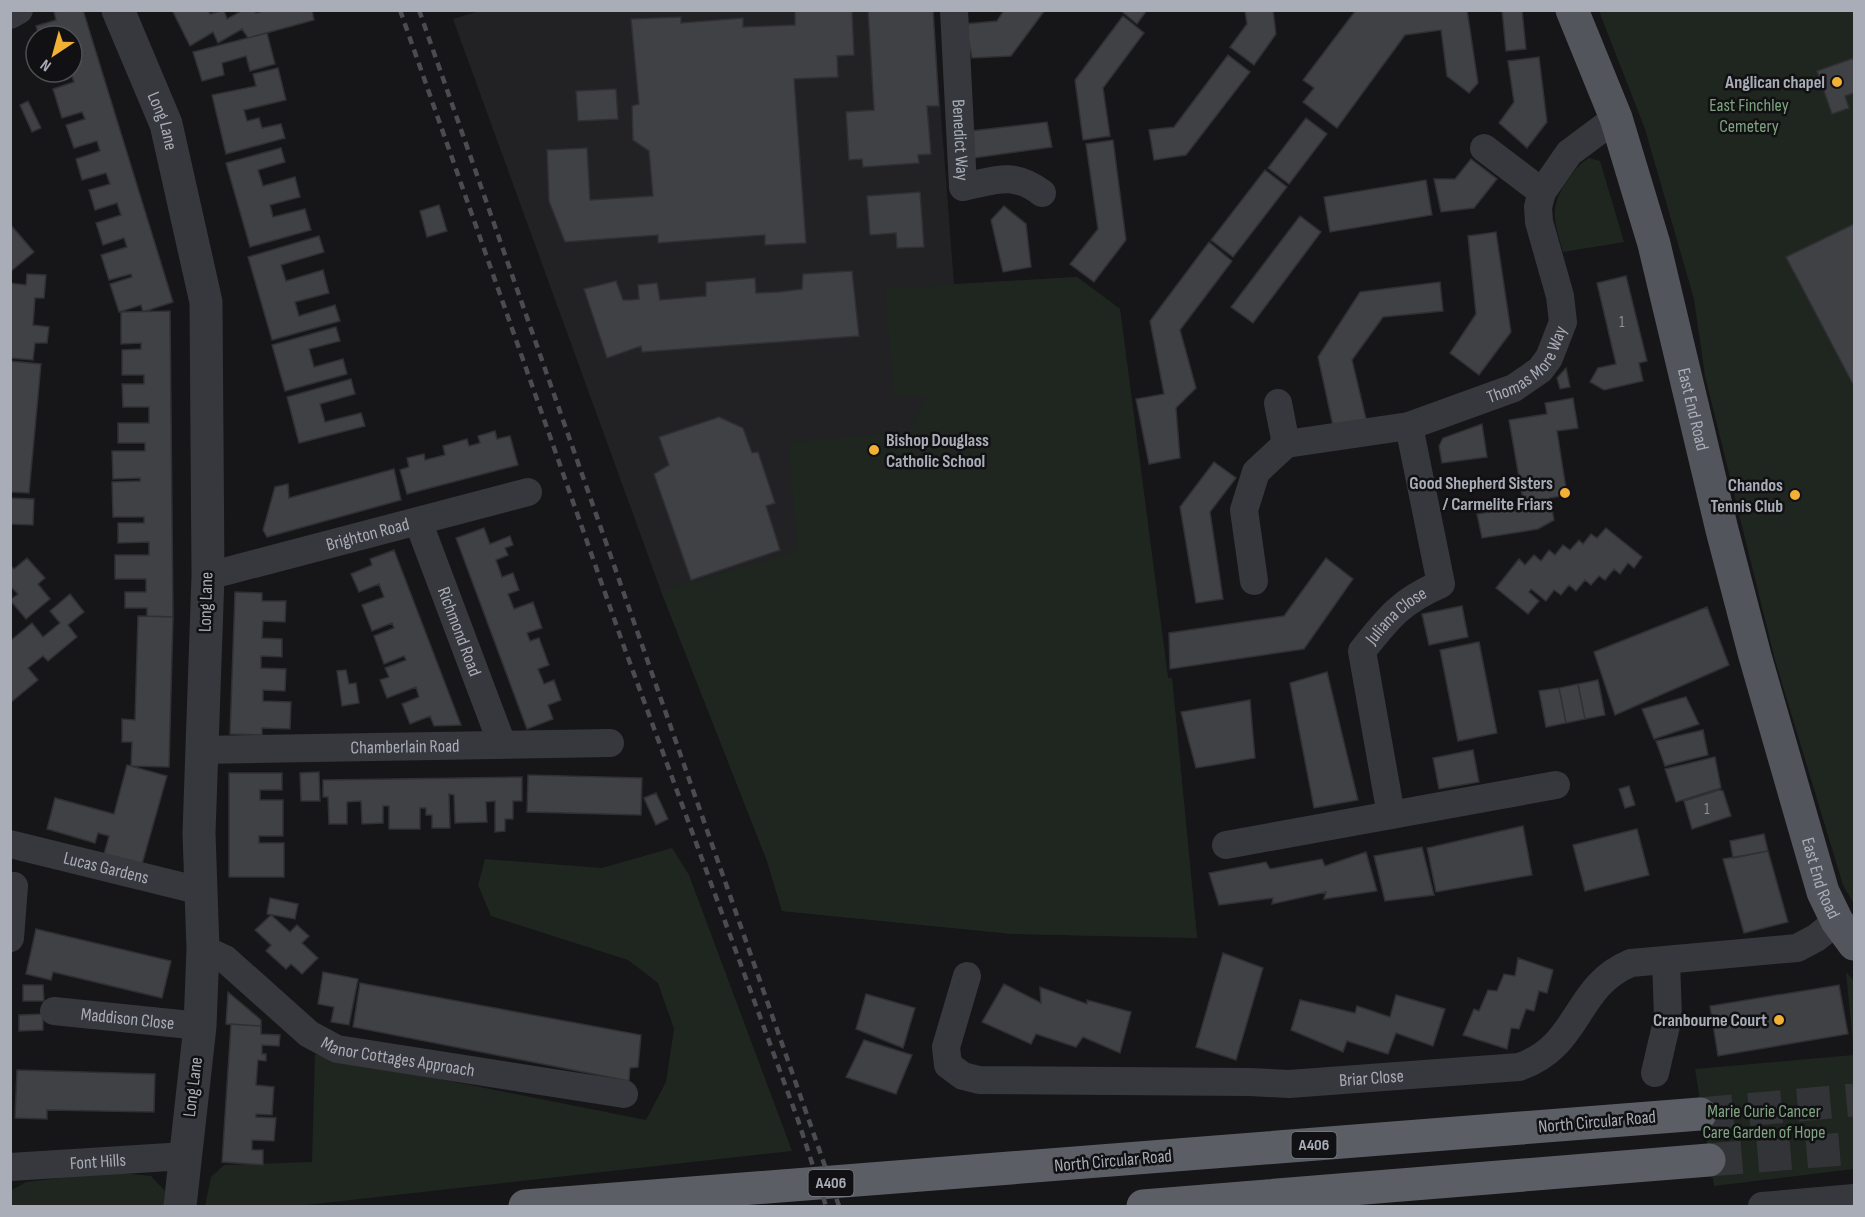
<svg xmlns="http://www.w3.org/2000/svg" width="1865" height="1217" viewBox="0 0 1865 1217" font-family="'Sofia Sans Condensed',sans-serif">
<rect width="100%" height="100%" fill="#161618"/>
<path fill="#222225" d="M483,10l450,1 21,273 123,-7 43,32 48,369h4l25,260 -184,-4 -231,-23 -15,-50 -106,-270 -208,-572z"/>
<path fill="#1e261f" d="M1599,11h255v893l-11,-19 -68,-225 -70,-284 -11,-77 -49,-170z
M1589,158l11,3 24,81 -61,10c-9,-32 -15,-46 7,-75 6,-8 10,-14 19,-19z
M1077,277l43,32 48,369h4l25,260 -184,-4 -231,-23 -15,-50 -106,-270 137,-40 -10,-108 121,-12 17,-35 -32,1 -9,-108z
M672,848l17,27 103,276 -495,55h-92l6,-29 13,-12 88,-3 3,-108 331,66 20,-38 8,-53 -16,-46 -30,-23 -137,-44 -13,-31 7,-26 117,9z
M1846,972l8,9v188l-140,17 -19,-117 159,-14z
M111,1172l40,4 14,15 -1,15h-153l-1,-15 16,-9z"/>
<path fill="#404145" stroke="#303034" stroke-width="1.5" d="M60,10h23l90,292 -30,10 -2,-7 -22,7 -9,-28 22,-7 -1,-3 -22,6 -8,-25 26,-8 -3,-9 -21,7 -7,-22 25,-8 -4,-12 -22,7 -6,-20 21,-6 -4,-11 -24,7 -6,-21 24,-8 -3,-10 -23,7 -8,-23 19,-6 -3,-7 -20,6 -9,-29 21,-7 -3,-8 -19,6 -3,-8h23v-36h-33l-3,-10 20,-6 -2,-8z
M172,10h36l2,4 14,-4 3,9 16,-9h11l2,3 9,-3h47l2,10 -66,18 -6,-9 -24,14 -5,-11 -23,14z
M795,10h57l2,45 -17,1 1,21 -44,2 12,164 -41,2v-10l-107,8v-8l-93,7 -16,-41 -2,-51 40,-2 3,52 63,-4 -4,-45 -16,-11 -1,-34 7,-2 -8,-85 50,-2v6l62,-5v9l52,-2z
M868,10h65l6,96h-12l4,48 -13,1 1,8 -56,4 -1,-8 -13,1 -3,-48 28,-2z
M1004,10h41l-34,46 -39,2 -7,-34 32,-3z
M1120,10h27l-10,14z
M1245,10h28l3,24 -22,31 -24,-18 17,-23z
M1356,10h111l11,73 -9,10 -22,-17 -6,-46 -36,5 -68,93 -34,-26 11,-14 -11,-8z
M1502,10h20l4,39 -20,2z
M1123,16l21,17 -41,55 7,48 -27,4 -8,-60z
M267,33l8,31 -25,7 -4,-15 -24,7 2,12 -22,6 -9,-29z
M1228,55l22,17 -64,83 -32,5 -5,-30 25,-3z
M1539,57l8,65 -20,26 -28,-25 15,-21 -6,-41z
M1854,58v35l-9,3 4,12 -17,6 -15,-43z
M278,68l8,32 -42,10 3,11 12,-3 3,10 19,-4 4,14 -59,16 -14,-59 44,-9 -3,-12z
M616,89l2,30 -40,2 -2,-30z
M28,101l13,27 -9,4 -12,-27z
M1306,118l21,16 -38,50 -21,-16z
M1047,122l5,25 -78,11 -3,-27z
M1113,140l13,100 -32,42 -24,-18 28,-35 -12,-85z
M281,148l4,14 -27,8 5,16 32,-9 5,20 -30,8 3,12 32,-8 6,21 -61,17 -24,-84z
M1471,159l26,20 -23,29 -33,4 -7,-33h21z
M1265,170l22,17 -54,70 -22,-17z
M1426,180l6,35 -102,17 -6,-35z
M920,192l4,55 -27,1 -1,-15 -26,2 -3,-39z
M439,205l8,26 -20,6 -7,-26z
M1004,206l22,18 5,43 -28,5 -12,-52z
M1300,216l21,16 -68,91 -22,-16z
M10,224l24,28 -24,20z
M1854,224v162l-68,-129z
M1496,232l15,100 -32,43 -29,-22 26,-39 -8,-78z
M319,236l5,16 -43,13 5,16 37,-11 6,23 -34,9 4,14 36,-11 5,16 -68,19 -24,-83z
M1209,242l23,19 -52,69 16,58 -20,20 4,50 -31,6 -13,-65 28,-5 -14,-73z
M852,271l7,65 -217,16 -1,-6 -34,12 -23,-69 32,-8 7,19h8l8,-1 -1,-14 19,-2 3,17 46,-4v-14l49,-4 1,15 23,-1 23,-3 1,-15z
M27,274l19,1 -2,23h-9l-2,27 16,2 -2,16h-12l-2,17 -23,-2v-75l16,2z
M1626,276l21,85 -8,2 4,18 -39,9 -14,-8 8,-14 18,-4 -19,-81z
M1440,282l3,29 -60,6 -31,43 15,63 -34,3 -15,-69 42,-65z
M170,311l3,306 -26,-1v-8h-22v-16h21v-13h-31v-24h34v-13l-31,1v-20h26v-6h-31l-1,-35 28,-1v-3l-27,1 -1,-28h33v-8h-27v-20h31v-16h-26l-1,-23h22v-9h-22v-25l19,-1v-6l-20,1v-32z
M336,327l4,14 -31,8 5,18 29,-8 4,15 -62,17 -13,-46z
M10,361l31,3 -12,129 -19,-1z
M1566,368l4,19 -10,2 -3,-11z
M351,379l4,15 -35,10 5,18 36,-9 4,13 -66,17 -12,-46z
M1573,398l5,30 -21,3 10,64 -17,3 4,22 -16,9 -56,9 -5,-24 47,-8 -15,-86 38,-6 -2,-11z
M719,417l24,11 9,25 6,-1 17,51 -9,3 14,44 -89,30 -37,-106 15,-9 -10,-28z
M1482,424l5,33 -45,6 -3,-17 4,-8z
M495,431l2,8 13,-3 8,29 -111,29 -7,-24 9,-3 -2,-9 17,-4 1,6 20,-5 -2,-9 24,-7 2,7 11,-3 -2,-7z
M1214,462l22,16 -26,34 13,87 -27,4 -16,-96z
M394,469l7,31 -134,37 -4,-7 12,-43 13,-3 1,14z
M10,498l24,1 -1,26 -23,-1z
M484,528l6,16 20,-8 3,9 -8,3 3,7 -12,5 6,17 11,-4 6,17 -11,4 6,15 19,-7 9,26 -15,5 3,8 9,-3 10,27 -11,4 6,15 10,-4 7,20 -13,5 5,14 -26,10 -71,-191z
M1606,528l36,29 -8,11 -6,-5 -8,11 -6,-5 -9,11 -6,-4 -8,9 -6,-5 -9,11 -7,-6 -8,10 -7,-5 -8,11 -15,-12 -2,3 10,9 -11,13 -32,-26 23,-29 6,6 9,-10 7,6 8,-11 6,5 8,-10 7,5 9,-10 4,4 8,-10 6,4z
M394,550l67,175 -27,1 -4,-10 -20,8 -8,-20 17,-7 -3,-10 -29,11 -7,-18 9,-3 -4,-9 21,-8 -2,-4 -20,8 -10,-28 20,-8 -2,-5 -20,8 -10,-26 22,-8 -5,-13 -20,8 -8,-18 21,-9 -2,-6z
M27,558l18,20 -7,6 12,15 -24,20 -16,-19 8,-6 -8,-8v-21l4,4z
M1326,558l27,21 -49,70 -134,20 -1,-36 115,-17z
M235,592l27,1v8h24l-1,21 -22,-1 -1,17 20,1v18l-21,-1v12l25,1 -1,22 -22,-1v11l28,1 -1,27 -28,-1v7l-32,-1z
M70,594l14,18 -16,13 9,12 -29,24 -5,-5 -15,12 10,12 -28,23v-62l22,-18 11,14 17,-14 -10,-12z
M1462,606l6,31 -39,8 -7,-31z
M1707,607l22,58 -114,50 -21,-63z
M138,616l35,1 -4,150 -38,-1 1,-24h-10v-23l13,1z
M1479,642l18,91 -39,8 -18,-91z
M346,670l3,14 7,-1 3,20 -17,3 -5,-35z
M1327,672l31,128 -44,8 -24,-125z
M1598,680l7,35 -20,4 -7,-35z
M1578,684l7,35 -19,4 -7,-35z
M1559,688l7,35 -20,4 -7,-36z
M1686,697l13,27 -45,15 -12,-30z
M1250,700l5,58 -59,10 -15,-56z
M1703,730l5,25 -43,11 -9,-25z
M1473,750l6,32 -40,7 -6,-31z
M1715,757l6,31 -45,14 -11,-33z
M127,765l40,11 -25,88 -38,-10 5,-18 -11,-3 -3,10 -48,-14 8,-31 59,16z
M319,772l1,29h-19l-1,-28z
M229,773h53v17h-22v10h23v36h-24v7h25v34h-55z
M528,775l114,3 -1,37 -114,-3z
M522,777v24h-9v18h-8v12l-10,1v-31l-9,1 1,20 -32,1 -1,-28 -5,-1 1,34h-18v-13h-6v-7h-6v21h-31v-23h-6v17l-21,1 -1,-23 -14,1v22h-18l-1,-27h-5v-17z
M1629,786l6,19 -10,3 -6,-19z
M1719,790l4,1 8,25 -39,13 -8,-28z
M656,793l12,26 -12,6 -12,-27z
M1523,826l9,49 -96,17 -9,-44z
M1637,829l12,46 -64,16 -12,-46z
M1764,834l4,17 -35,7 -3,-17z
M1422,847l12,48 -49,6 -11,-45z
M1768,851l20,71 -44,11 -21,-74z
M1366,852l11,39 -53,8 2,-7 -54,12 1,-6 -54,7 -10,-32 57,-11 4,7 52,-10 3,7z
M270,898l28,6 -3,15 -28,-5z
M271,915l19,17 7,-7 12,11 -7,7 16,15 -16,16 -11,-10 -5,5 -20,-18 5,-6 -16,-15z
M36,929l135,32 -9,37 -109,-26 -2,8 -25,-6z
M1223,953l40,15 -27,92 -40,-13z
M1518,958l35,12 -6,23 -8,-2 -5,20 -8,-2 -7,20 -8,-1 -4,21 -44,-14 11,-26 5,2 9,-21 9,1 7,-17 11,2z
M323,972l35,7 -9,46 -18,-3 3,-15 -16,-3z
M360,983l281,52 -3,32 -8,1 -1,13 -276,-54z
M1004,984l37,19 -1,-16 47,17v-4l44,12 -11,41 -37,-16 -7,10 -40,-13 -5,10 -49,-22z
M23,985h20l1,16h-21z
M1839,985l9,49 -130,22 -8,-50z
M228,992l33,28v6l-35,-2z
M866,994l49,14 -12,40 -47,-19z
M1396,995l49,14 -12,37 -37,-13 -8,21 -41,-13 -4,11 -52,-22 9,-30 55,13 2,-7 33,11z
M43,1014v16l-24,1v-16z
M231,1024l30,2v8l19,1 -1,11 -17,-1v9h4v7l-8,-1 -2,25 18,2 -2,28 -16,-1v3l20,1 -2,23 -22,-1v10h11v15l-41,-3z
M864,1040l48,15 -16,39 -50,-17z
M17,1070l138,4 -1,38 -107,-2v9l-32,-1z"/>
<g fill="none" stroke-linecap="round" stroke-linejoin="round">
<path stroke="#333438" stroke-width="33" stroke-dasharray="33 16" stroke-linecap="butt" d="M1700,1114l154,-14
M1709,1160l145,-12"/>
<g stroke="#37383d" stroke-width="28">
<path id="s1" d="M954,10l9,177c33,-7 50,-16 79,6"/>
<path d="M10,15l9,-5"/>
<path d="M1484,148l58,44"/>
<path d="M1278,403l8,41"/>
<path id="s2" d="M1286,444l123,-18 105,-38 26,-18 9,-12 14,-36 -3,-26 -21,-74 -1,-15 4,-15 27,-39 47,-35"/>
<path id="s3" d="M418,521l84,223"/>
<path id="s4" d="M208,576l320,-84"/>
<path d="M1254,581l-10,-71 12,-38 30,-28"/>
<path id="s5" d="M201,750l409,-7"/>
<path id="s6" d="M1391,815l-29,-164c26,-33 39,-50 79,-67l-32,-158"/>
<path id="s7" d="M10,844l191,47"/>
<path d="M1226,845l330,-60"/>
<path d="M10,938l4,-52"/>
<path id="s8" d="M203,949l22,10 84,75 28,15 287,45"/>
<path id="s9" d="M967,976l-21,71 2,18 15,11 16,4 271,2 39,2 230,-17c62,-21 55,-81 112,-104l166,-15 19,-10 21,-17"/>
<path id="s10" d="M54,1011l146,15"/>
<path d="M1655,1073l13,-56 -2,-57"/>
<path id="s11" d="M10,1167l175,-11"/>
<path d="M1762,1206l92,-8"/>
</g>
<path stroke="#37383d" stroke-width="33" id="s12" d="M118,10l48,114 40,178 2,274 -9,257 4,116 -3,77 -20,180"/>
<path stroke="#53555c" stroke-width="33" id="s13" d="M1572,10l44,108 38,126 68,286 33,126 68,236 14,29 17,23"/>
<path stroke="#5b5e65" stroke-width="33" d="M525,1206l1175,-92
M1143,1206l566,-46"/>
<path stroke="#4a4c52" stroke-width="4.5" stroke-dasharray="8 6" stroke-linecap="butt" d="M400,10l223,634 175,476 28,86
M419,10l420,1196"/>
</g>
<g fill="#f2b134" stroke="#111113" stroke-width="2">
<circle cx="1837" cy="82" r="6"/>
<circle cx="874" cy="450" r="6"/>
<circle cx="1565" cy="493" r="6"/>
<circle cx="1795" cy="495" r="6"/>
<circle cx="1779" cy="1020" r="6"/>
</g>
<g text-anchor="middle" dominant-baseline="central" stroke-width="5" stroke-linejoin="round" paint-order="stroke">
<g font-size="15" fill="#8e929b">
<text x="1622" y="322">1</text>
<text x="1707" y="809">1</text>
</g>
<g fill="#111113" stroke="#7b7e86" stroke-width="1.5">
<rect x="1291.5" y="1132" width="45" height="26" rx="4.5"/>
<rect x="808.5" y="1170" width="45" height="26" rx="4.5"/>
</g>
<g font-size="16" font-weight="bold" fill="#a8adb8">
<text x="1314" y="1145">A406</text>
<text x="831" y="1183">A406</text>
</g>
<g font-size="18" font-weight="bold" fill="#a8adb8" stroke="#111113" text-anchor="end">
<text x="1825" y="82">Anglican chapel</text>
<text x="886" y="440" text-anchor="start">Bishop Douglass<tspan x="886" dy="21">Catholic School</tspan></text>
<text x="1553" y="483">Good Shepherd Sisters<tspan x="1553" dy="21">/ Carmelite Friars</tspan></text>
<text x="1783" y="485">Chandos<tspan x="1783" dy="21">Tennis Club</tspan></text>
<text x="1767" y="1020">Cranbourne Court</text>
</g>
<g font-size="18" fill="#7fa381" stroke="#111113">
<text x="1749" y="105">East Finchley<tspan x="1749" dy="21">Cemetery</tspan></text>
<text x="1764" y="1111">Marie Curie Cancer<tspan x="1764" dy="21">Care Garden of Hope</tspan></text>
</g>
<g font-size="18" fill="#a8adb8" stroke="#111113">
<text stroke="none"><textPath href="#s12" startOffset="120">Long Lane</textPath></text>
<text stroke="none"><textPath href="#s1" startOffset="130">Benedict Way</textPath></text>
<text stroke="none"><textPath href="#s2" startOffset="262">Thomas More Way</textPath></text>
<text stroke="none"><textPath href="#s13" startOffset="418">East End Road</textPath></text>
<text stroke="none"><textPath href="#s4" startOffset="165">Brighton Road</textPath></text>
<text transform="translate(206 602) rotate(-88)">Long Lane</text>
<text stroke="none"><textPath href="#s6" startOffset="216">Juliana Close</textPath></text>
<text stroke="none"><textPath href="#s3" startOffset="118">Richmond Road</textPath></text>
<text stroke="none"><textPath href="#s5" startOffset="204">Chamberlain Road</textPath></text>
<text stroke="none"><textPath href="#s7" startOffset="99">Lucas Gardens</textPath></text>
<text stroke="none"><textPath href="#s13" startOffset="904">East End Road</textPath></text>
<text stroke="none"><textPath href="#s10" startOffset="74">Maddison Close</textPath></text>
<text stroke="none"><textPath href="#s8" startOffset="230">Manor Cottages Approach</textPath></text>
<text stroke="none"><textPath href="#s9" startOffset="520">Briar Close</textPath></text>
<text transform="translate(193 1087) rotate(-83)">Long Lane</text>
<text transform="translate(1597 1122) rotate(-5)">North Circular Road</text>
<text transform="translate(1113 1161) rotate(-5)">North Circular Road</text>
<text stroke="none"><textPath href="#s11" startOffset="88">Font Hills</textPath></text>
</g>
</g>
<rect width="1865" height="1217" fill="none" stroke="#a8adb8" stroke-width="24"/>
<g transform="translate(54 54) rotate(216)"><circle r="28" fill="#111113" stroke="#4d4f55" stroke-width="1.5"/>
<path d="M0-4.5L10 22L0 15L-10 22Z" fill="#f2b134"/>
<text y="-9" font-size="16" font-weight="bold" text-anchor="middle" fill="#a8adb8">N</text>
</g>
</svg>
